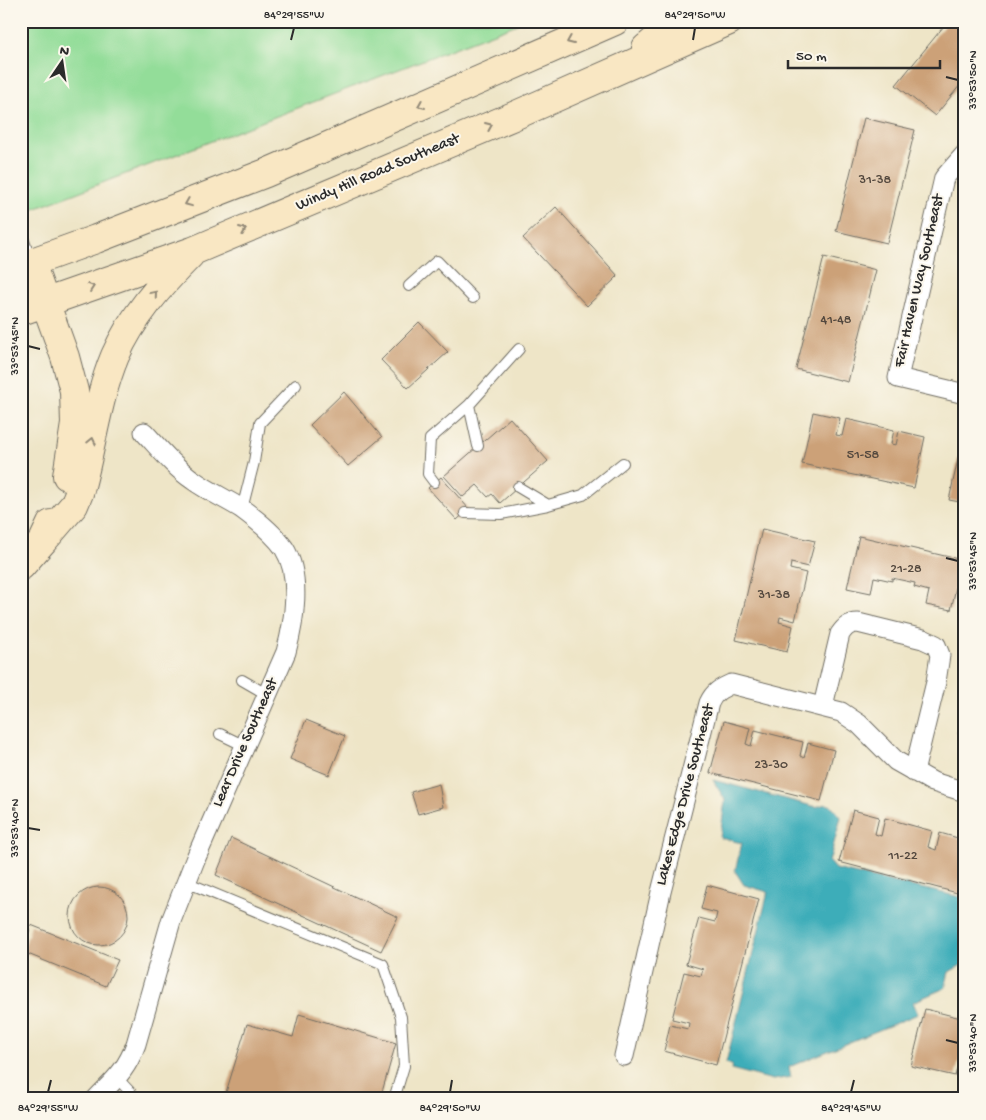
<svg xmlns="http://www.w3.org/2000/svg" width="986" height="1120" viewBox="0 0 986 1120" font-family="'Gochi Hand',sans-serif">
<rect width="100%" height="100%" fill="#fbf7ec"/>
<filter id="ink" filterUnits="userSpaceOnUse"><feTurbulence type="fractalNoise" baseFrequency=".02" numOctaves="2"/><feDisplacementMap in="SourceGraphic" scale="10" xChannelSelector="R" yChannelSelector="G"/><feConvolveMatrix kernelMatrix="1 2 1 2 8 2 1 2 1" color-interpolation-filters="sRGB"/></filter>
<filter id="wash" filterUnits="userSpaceOnUse"><feTurbulence type="fractalNoise" baseFrequency=".0096" numOctaves="4" result="noise"/><feDisplacementMap in="SourceGraphic" scale="20" xChannelSelector="R" yChannelSelector="G"/><feGaussianBlur stdDeviation="1.12" result="paint"/><feColorMatrix in="noise" values="0 0 0 0 0 0 0 0 0 0 0 0 0 0 0 0 0 1.4 0 .05"/><feComposite in="paint" operator="in"/></filter>
<g filter="url(#wash)">
<rect width="100%" height="100%" fill="#eee5c7"/>
<path fill="#93dd99" stroke="#5f8462" d="M21,21h504l-504,193z"/>
<path fill="#3dadb9" stroke="#346c72" d="M713,780l103,27c15,-6 16,-1 25,10l-12,45 6,7 130,29v65l-16,9 -4,16 -32,14 5,12 -129,53 2,10 -18,3 -42,-11 1,-4 -6,-2 42,-171 -24,-7 -9,-14 7,-28 -22,-5 5,-38z"/>
<g id="blocks">
<path fill="#cca178" d="M948,21h17v58l-30,37 -39,-31z
M864,118l51,12 -28,113 -51,-12z
M556,207l62,69 -31,30 -64,-68z
M824,257l52,13 -28,112 -52,-13z
M419,322l29,30 -40,36 -27,-28z
M344,392l38,45 -34,29 -38,-41z
M813,412l27,6 -4,17 6,1 4,-17 48,11 -3,14 5,1 3,-14 26,6 -11,51 -112,-24z
M510,418l38,43 -48,42 -8,-9 -4,3 -11,-12 -14,12 -19,-21z
M960,450l5,1v52l-16,-3z
M441,477l28,32 -12,11 -29,-32z
M762,529l53,12 -7,26 -17,-4 -1,6 16,4 -11,48 -15,-4 -1,5 14,4 -6,26 -51,-12z
M859,536l103,24 -11,50 -25,-5 3,-14 -15,-4 1,-4 -23,-5v3l-18,-4 -3,16 -24,-5z
M964,710h1v25l-7,-1z
M306,720l39,16 -16,39 -39,-16z
M724,721l26,7 -4,16 5,2 4,-16 48,12 -3,14 4,2 4,-15 26,7 -13,51 -111,-28z
M439,784l4,23 -25,7 -7,-22z
M853,810l26,7 -4,17 6,2 4,-18 47,13 -4,16 8,3 4,-17 25,7v55l-126,-33z
M231,838l167,79 -17,34 -165,-76z
M707,885l52,14 -43,166 -52,-14 6,-26 18,4 1,-6 -17,-4 12,-47 17,4 2,-7 -17,-5 13,-46 16,4 2,-9 -16,-4z
M70 916a29 29 0 1 1 58 0a29 29 0 1 1-58 0Z
M31,925l87,35 -12,26 -83,-34z
M925,1009l40,10v19l-10,38 -44,-10z
M299,1014l97,29 -16,56h-156l23,-75 46,13z"/>
</g>
</g>
<g filter="url(#ink)">
<use href="#blocks" fill-opacity="0" stroke="#6f6c62" stroke-width="1"/>
<g fill="none" stroke-linecap="round" stroke-linejoin="round">
<g stroke="#6f6c62" stroke-width="12">
<path id="lane" d="M21,24l1,-3
M21,232l10,30
M409,286l28,-25 36,37
M478,446l-9,-41 50,-56
M434,482l-6,-8 2,-35 39,-34
M518,487l30,18 35,-10 40,-32
M242,509l12,-47 6,-39 36,-38
M465,513l36,1 47,-9
M242,680l26,15
M220,734l25,12
M186,882l197,82 18,53 3,49 -10,33
M117,1078l16,17"/>
</g>
<g stroke="#6f6c62" stroke-width="21">
<path id="street" d="M965,154l-21,24 -46,200 67,16
M823,706l17,-72c5,-7 9,-11 18,-11l65,16 13,6 4,10 -4,27 -22,90
M624,1056l37,-164 48,-189c5,-11 11,-14 22,-19l110,28 18,12 37,37 37,21 32,10
M96,1099c19,-20 30,-28 40,-55l35,-123 24,-61 91,-208c8,-29 16,-76 -2,-104 -11,-15 -27,-28 -42,-39 -16,-10 -34,-18 -49,-29 -19,-13 -34,-32 -49,-48"/>
</g>
<g stroke="#6f6c62" stroke-width="30">
<path id="secondary" d="M646,48l32,-27
M31,263l34,94 9,34 1,33 -8,52
M21,266l75,-27 170,-66 349,-152
M21,311l172,-60 323,-136 213,-94
M43,541l31,-36 5,-12c13,-45 18,-94 36,-137 17,-39 45,-71 75,-101
M21,566l22,-25 8,-17"/>
</g>
<use href="#lane" stroke="#fff" stroke-width="10"/>
<use href="#street" stroke="#fff" stroke-width="19"/>
<use href="#secondary" stroke="#f9e7c3" stroke-width="28"/>
</g>
<defs><path id="oneway-chevron" d="M-2-3.5L2.5 0L-2 3.5" fill="none" stroke-width="1.6" stroke-linecap="round" stroke-linejoin="round" transform="scale(1.25)"/></defs>
<g stroke="#928977">
<use href="#oneway-chevron" transform="translate(570 41) rotate(157)"/>
<use href="#oneway-chevron" transform="translate(421 105) rotate(157)"/>
<use href="#oneway-chevron" transform="translate(489 126) rotate(-23)"/>
<use href="#oneway-chevron" transform="translate(188 203) rotate(158)"/>
<use href="#oneway-chevron" transform="translate(243 230) rotate(-23)"/>
<use href="#oneway-chevron" transform="translate(91 287) rotate(-19)"/>
<use href="#oneway-chevron" transform="translate(154 294) rotate(-50)"/>
<use href="#oneway-chevron" transform="translate(92 441) rotate(-77)"/>
</g>
</g>
<path fill="none" stroke="#2b2b2b" stroke-width="2" d="M291,40l3,-12M693,40l2,-12M946,77l12,3M28,346l12,3M946,558l12,3M28,828l12,2M946,1040l12,3M48,1092l3,-12M450,1092l2,-12M851,1092l3,-12"/>
<g text-anchor="middle" dominant-baseline="central" stroke-width="4" stroke-linejoin="round" paint-order="stroke">
<g font-size="14" fill="#53483e">
<text x="875" y="180">31-38</text>
<text x="836" y="320">41-48</text>
<text x="863" y="455">51-58</text>
<text x="906" y="569">21-28</text>
<text x="774" y="595">31-38</text>
<text x="771" y="765">23-30</text>
<text x="903" y="856">11-22</text>
</g>
<g font-size="16" fill="#2b2b2b" stroke="#fbf7ec">
<text transform="translate(378 173) rotate(-23)">Windy Hill Road Southeast</text>
<text transform="translate(920 281) rotate(-77)">Fair Haven Way Southeast</text>
<text transform="translate(246 743) rotate(-66)">Lear Drive Southeast</text>
<text transform="translate(686 795) rotate(-75)">Lakes Edge Drive Southeast</text>
</g>
</g>
<rect width="986" height="1120" fill="none" stroke="#fbf7ec" stroke-width="55"/>
<g transform="translate(62 62) rotate(13)" stroke="#fbf7ec" stroke-width="4" paint-order="stroke">
<path d="M0-4L9 19L0 12L-9 19Z" fill="#2b2b2b"/>
<text y="-8" font-size="14" font-weight="bold" text-anchor="middle" fill="#2b2b2b">N</text>
</g>
<path d="M788 60v8h152v-8" fill="none" stroke="#2b2b2b" stroke-width="2.5"/>
<text x="796" y="60" font-size="15" fill="#2b2b2b" stroke="#fbf7ec" stroke-width="4" paint-order="stroke">50 m</text>
<rect x="28" y="28" width="930" height="1064" fill="none" stroke="#2b2b2b" stroke-width="2"/>
<g font-size="12" text-anchor="middle" fill="#2b2b2b">
<text x="294" y="18">84°29'55"W</text>
<text x="695" y="18">84°29'50"W</text>
<text transform="translate(972 80) rotate(-90)" y="4">33°53'50"N</text>
<text transform="translate(14 346) rotate(-90)" y="4">33°53'45"N</text>
<text transform="translate(972 561) rotate(-90)" y="4">33°53'45"N</text>
<text transform="translate(14 828) rotate(-90)" y="4">33°53'40"N</text>
<text transform="translate(972 1043) rotate(-90)" y="4">33°53'40"N</text>
<text x="48" y="1111">84°29'55"W</text>
<text x="450" y="1111">84°29'50"W</text>
<text x="851" y="1111">84°29'45"W</text>
</g>
</svg>
